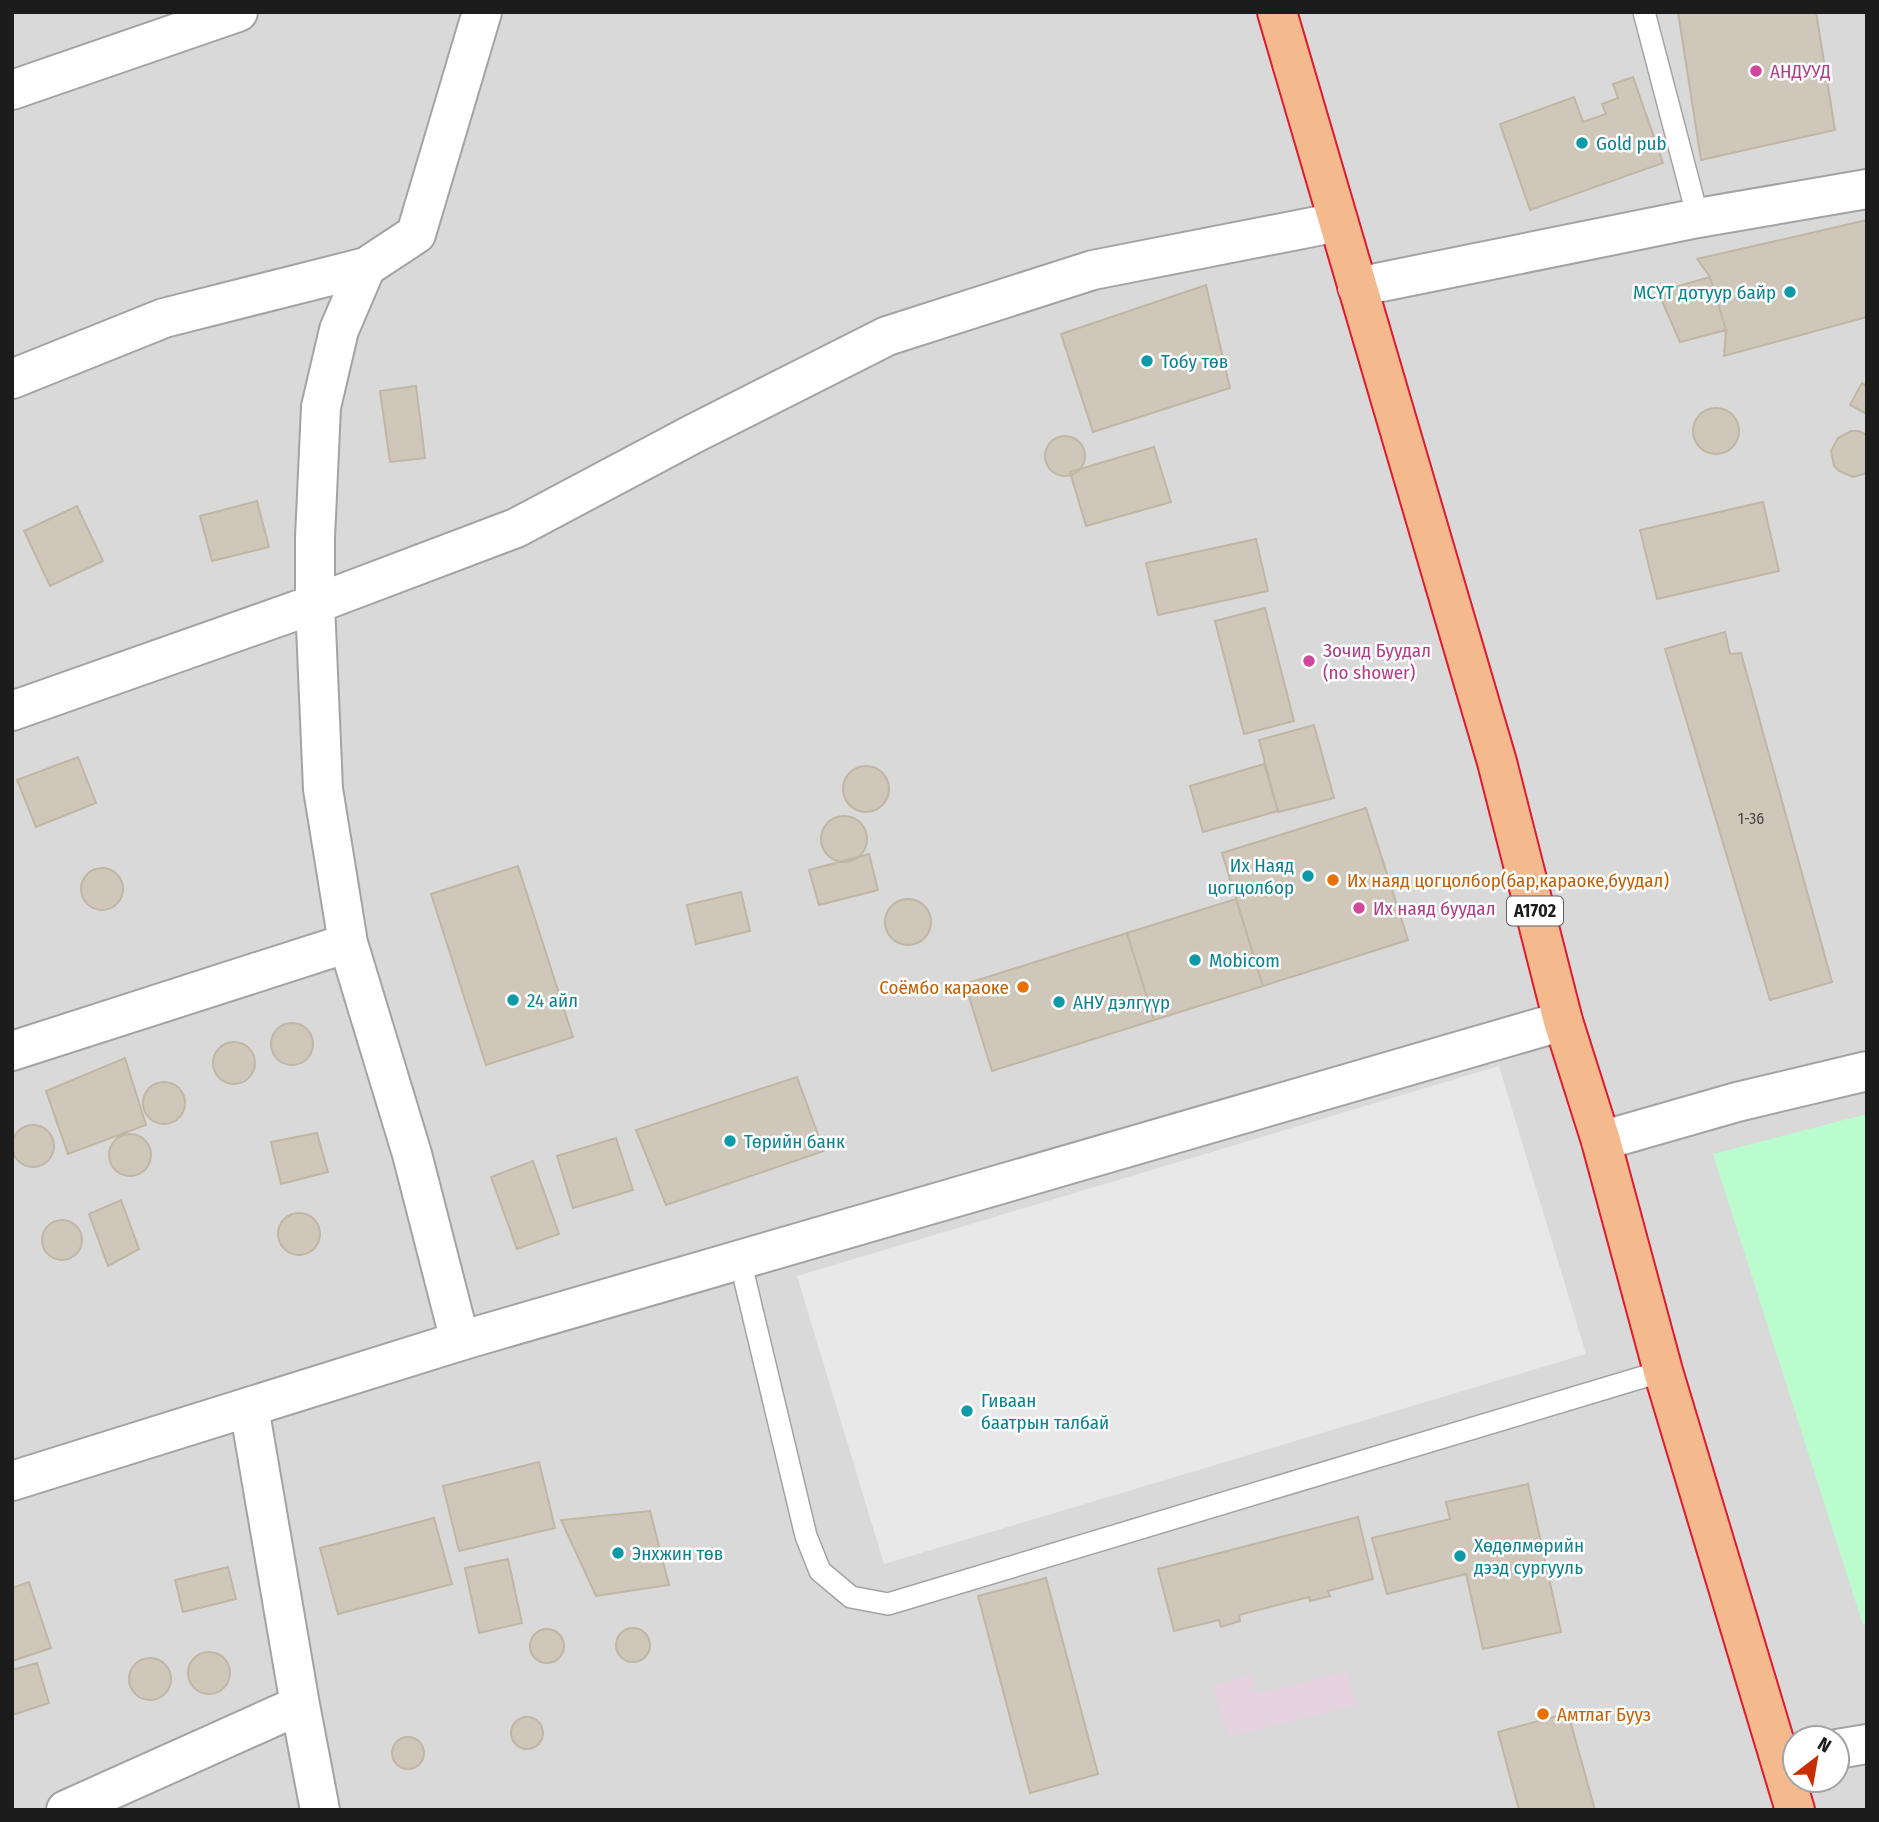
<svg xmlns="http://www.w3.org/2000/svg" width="1879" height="1822" viewBox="0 0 1879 1822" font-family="'Fira Sans Condensed',sans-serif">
<rect width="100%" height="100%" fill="#eeede1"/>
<path fill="#dad9d9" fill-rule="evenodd" d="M12,12h1855v1798h-1855zM1795,1738h42v42h-42z"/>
<path fill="#e7d2df" d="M1346,1672l10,33 -127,32 -16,-51 39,-11 5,19z"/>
<path fill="#bafcce" d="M1867,1114v510l-4,1 -150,-471z"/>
<path fill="#e8e8e8" d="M1499,1066l87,288 -702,210 -87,-288z"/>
<path fill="#cec7ba" stroke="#c0b6a3" stroke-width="2" d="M1678,12h138l19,118 -134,30z
M1633,77l30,86 -133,47 -30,-86 74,-27 9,25 23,-8 -4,-10 16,-6 -5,-14z
M1867,220v97l-143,39 2,-26 -16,-53 -13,-18z
M1710,277l16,53 -46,12 -22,-50z
M1206,285l24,103 -137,44 -32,-98z
M1862,383l5,3v28l-17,-9z
M416,386l9,72 -35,4 -10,-71z
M1693 431a23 23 0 1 1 46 0a23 23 0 1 1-46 0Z
M1851,431h8l8,4v38l-14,4 -14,-6 -5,-5 -3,-15 7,-13z
M1045 456a20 20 0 1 1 40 0a20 20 0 1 1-40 0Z
M1154,447l17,55 -85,24 -16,-54z
M257,501l12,46 -57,14 -12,-45z
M1763,502l16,69 -122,28 -17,-69z
M77,506l26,55 -53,25 -26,-55z
M1256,539l12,52 -110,24 -12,-52z
M1265,608l29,113 -50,13 -29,-113z
M1725,632l5,22 11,-1 91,329 -62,18 -105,-351z
M1314,725l20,73 -56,14 -19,-72z
M78,757l18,46 -60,24 -19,-47z
M1264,764l14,47 -75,21 -13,-46z
M843 789a23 23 0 1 1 46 0a23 23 0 1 1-46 0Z
M1366,808l42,132 -145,46 -41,-133z
M821 839a23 23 0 1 1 46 0a23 23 0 1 1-46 0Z
M869,854l9,36 -59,15 -10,-35z
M518,866l55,171 -87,28 -55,-171z
M81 889a21 21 0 1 1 42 0a21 21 0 1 1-42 0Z
M741,892l9,39 -54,13 -9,-39z
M1236,899l27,87 -109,34 -27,-87z
M885 922a23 23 0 1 1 46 0a23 23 0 1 1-46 0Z
M1127,933l27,87 -162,51 -27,-87z
M271 1044a21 21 0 1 1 42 0a21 21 0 1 1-42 0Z
M213 1063a21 21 0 1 1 42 0a21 21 0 1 1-42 0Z
M125,1058l21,67 -78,29 -22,-63z
M797,1077l27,74 -158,54 -30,-75z
M143 1103a21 21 0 1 1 42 0a21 21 0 1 1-42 0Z
M12 1146a21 21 0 1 1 42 0a21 21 0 1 1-42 0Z
M317,1133l11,39 -47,12 -10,-42z
M109 1155a21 21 0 1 1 42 0a21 21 0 1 1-42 0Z
M616,1138l17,52 -60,18 -16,-52z
M533,1161l26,73 -42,15 -26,-72z
M121,1200l18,49 -31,17 -19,-52z
M278 1234a21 21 0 1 1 42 0a21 21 0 1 1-42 0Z
M42 1240a20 20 0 1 1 40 0a20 20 0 1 1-40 0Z
M539,1462l16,66 -96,23 -16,-65z
M1528,1484l33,148 -78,17 -17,-75 -79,20 -15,-56 78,-19 -4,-17z
M650,1511l19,74 -73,11 -35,-76z
M1358,1517l15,62 -45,12 2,5 -20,5 -1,-4 -70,18 1,6 -19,6 -2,-7 -45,11 -16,-62z
M434,1518l18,66 -114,30 -18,-66z
M508,1559l14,64 -43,10 -14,-65z
M228,1567l8,32 -53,13 -8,-32z
M1046,1578l52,196 -68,19 -52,-197z
M29,1582l22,66 -39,13v-73z
M616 1645a17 17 0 1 1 34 0a17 17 0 1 1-34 0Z
M530 1646a17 17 0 1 1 34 0a17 17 0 1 1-34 0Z
M188 1673a21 21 0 1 1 42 0a21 21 0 1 1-42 0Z
M129 1679a21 21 0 1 1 42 0a21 21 0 1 1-42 0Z
M37,1663l12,40 -37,12v-45z
M1568,1713l27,97h-76l-21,-78z
M511 1733a16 16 0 1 1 32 0a16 16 0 1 1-32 0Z
M392 1753a16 16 0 1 1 32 0a16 16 0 1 1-32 0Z"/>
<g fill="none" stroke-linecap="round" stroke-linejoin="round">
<g stroke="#a3a3a3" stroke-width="24">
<path id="service" d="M1644,12l54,206
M740,1260l66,276 14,35 31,26 37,7 775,-233"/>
</g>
<g stroke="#a3a3a3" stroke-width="42">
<path id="minor" d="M12,90l226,-78
M12,379l152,-61 202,-51
M12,711l303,-107 201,-76 177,-94 194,-98 206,-66 245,-48
M12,1051l336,-108
M1601,1141l136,-39 130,-31
M460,1341l-48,-187 -64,-211 -25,-154 -8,-185v-66l6,-131 18,-77 27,-63 50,-33 66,-222
M249,1407l51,298 20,105
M66,1810l234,-105"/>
</g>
<g stroke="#a3a3a3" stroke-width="42">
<path id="tertiary" d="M1357,287l341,-69 169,-29
M12,1481l448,-140 1103,-320
M1837,1749l30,-5"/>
</g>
<g stroke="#de1b31" stroke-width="42">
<path id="trunk" d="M1277,12l220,750 66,259 38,120 62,230 132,439"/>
</g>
<use href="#service" stroke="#fff" stroke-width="21"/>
<use href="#minor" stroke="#fff" stroke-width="38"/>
<use href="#tertiary" stroke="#fff" stroke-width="38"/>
<use href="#trunk" stroke="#f4b98c" stroke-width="38"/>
</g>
<g fill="#d1479c" stroke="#fff" stroke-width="2.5">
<circle cx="1756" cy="71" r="7"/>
<circle cx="1309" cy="661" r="7"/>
<circle cx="1359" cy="908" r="7"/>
</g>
<g fill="#0f9aa8" stroke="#fff" stroke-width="2.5">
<circle cx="1582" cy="143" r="7"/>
<circle cx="1790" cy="292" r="7"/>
<circle cx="1147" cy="361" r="7"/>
<circle cx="1308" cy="876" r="7"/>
<circle cx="1195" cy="960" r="7"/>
<circle cx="513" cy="1000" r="7"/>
<circle cx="1059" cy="1002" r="7"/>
<circle cx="730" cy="1141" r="7"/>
<circle cx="967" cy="1411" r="7"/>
<circle cx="618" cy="1553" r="7"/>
<circle cx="1460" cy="1556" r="7"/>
</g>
<g fill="#e8710a" stroke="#fff" stroke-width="2.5">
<circle cx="1333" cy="880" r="7"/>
<circle cx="1023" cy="987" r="7"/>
<circle cx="1543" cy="1714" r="7"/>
</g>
<g text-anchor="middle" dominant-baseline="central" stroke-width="5" stroke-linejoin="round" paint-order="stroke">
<g font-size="16" fill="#484744">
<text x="1751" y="818">1-36</text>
</g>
<rect fill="#fff" stroke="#606060" stroke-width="2" x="1507" y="896.5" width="56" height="29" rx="5"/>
<g font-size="18" font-weight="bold" fill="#1c1c1c">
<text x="1535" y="911">A1702</text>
</g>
<g font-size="19" fill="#b23c85" stroke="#fff" text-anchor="start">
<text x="1770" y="71">АНДУУД</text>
<text x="1323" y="650">Зочид Буудал<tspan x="1323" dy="22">(no shower)</tspan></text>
<text x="1373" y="908">Их наяд буудал</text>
</g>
<g font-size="19" fill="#0d838f" stroke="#fff" text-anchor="start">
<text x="1596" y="143">Gold pub</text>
<text x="1776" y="292" text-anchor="end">МСҮТ дотуур байр</text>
<text x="1161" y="361">Тобу төв</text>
<text x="1294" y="865" text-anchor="end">Их Наяд<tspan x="1294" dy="22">цогцолбор</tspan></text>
<text x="1209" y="960">Mobicom</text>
<text x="527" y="1000">24 айл</text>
<text x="1073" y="1002">АНУ дэлгүүр</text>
<text x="744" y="1141">Төрийн банк</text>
<text x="981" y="1400">Гиваан<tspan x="981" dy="22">баатрын талбай</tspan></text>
<text x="1474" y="1545">Хөдөлмөрийн<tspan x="1474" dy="22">дээд сургууль</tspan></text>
<text x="632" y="1553">Энхжин төв</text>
</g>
<g font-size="19" fill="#c56008" stroke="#fff" text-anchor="start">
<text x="1347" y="880">Их наяд цогцолбор(бар,караоке,буудал)</text>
<text x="1009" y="987" text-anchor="end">Соёмбо караоке</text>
<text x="1557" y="1714">Амтлаг Бууз</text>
</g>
</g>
<rect width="1879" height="1822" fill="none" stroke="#1c1c1c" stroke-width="28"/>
<g transform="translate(1816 1759) rotate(31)"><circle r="33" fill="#ffffff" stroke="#a4a4a4" stroke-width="2"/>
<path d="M0-5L12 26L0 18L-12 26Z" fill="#c82e00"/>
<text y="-10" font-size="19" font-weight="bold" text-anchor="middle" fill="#1c1c1c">N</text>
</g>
</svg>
